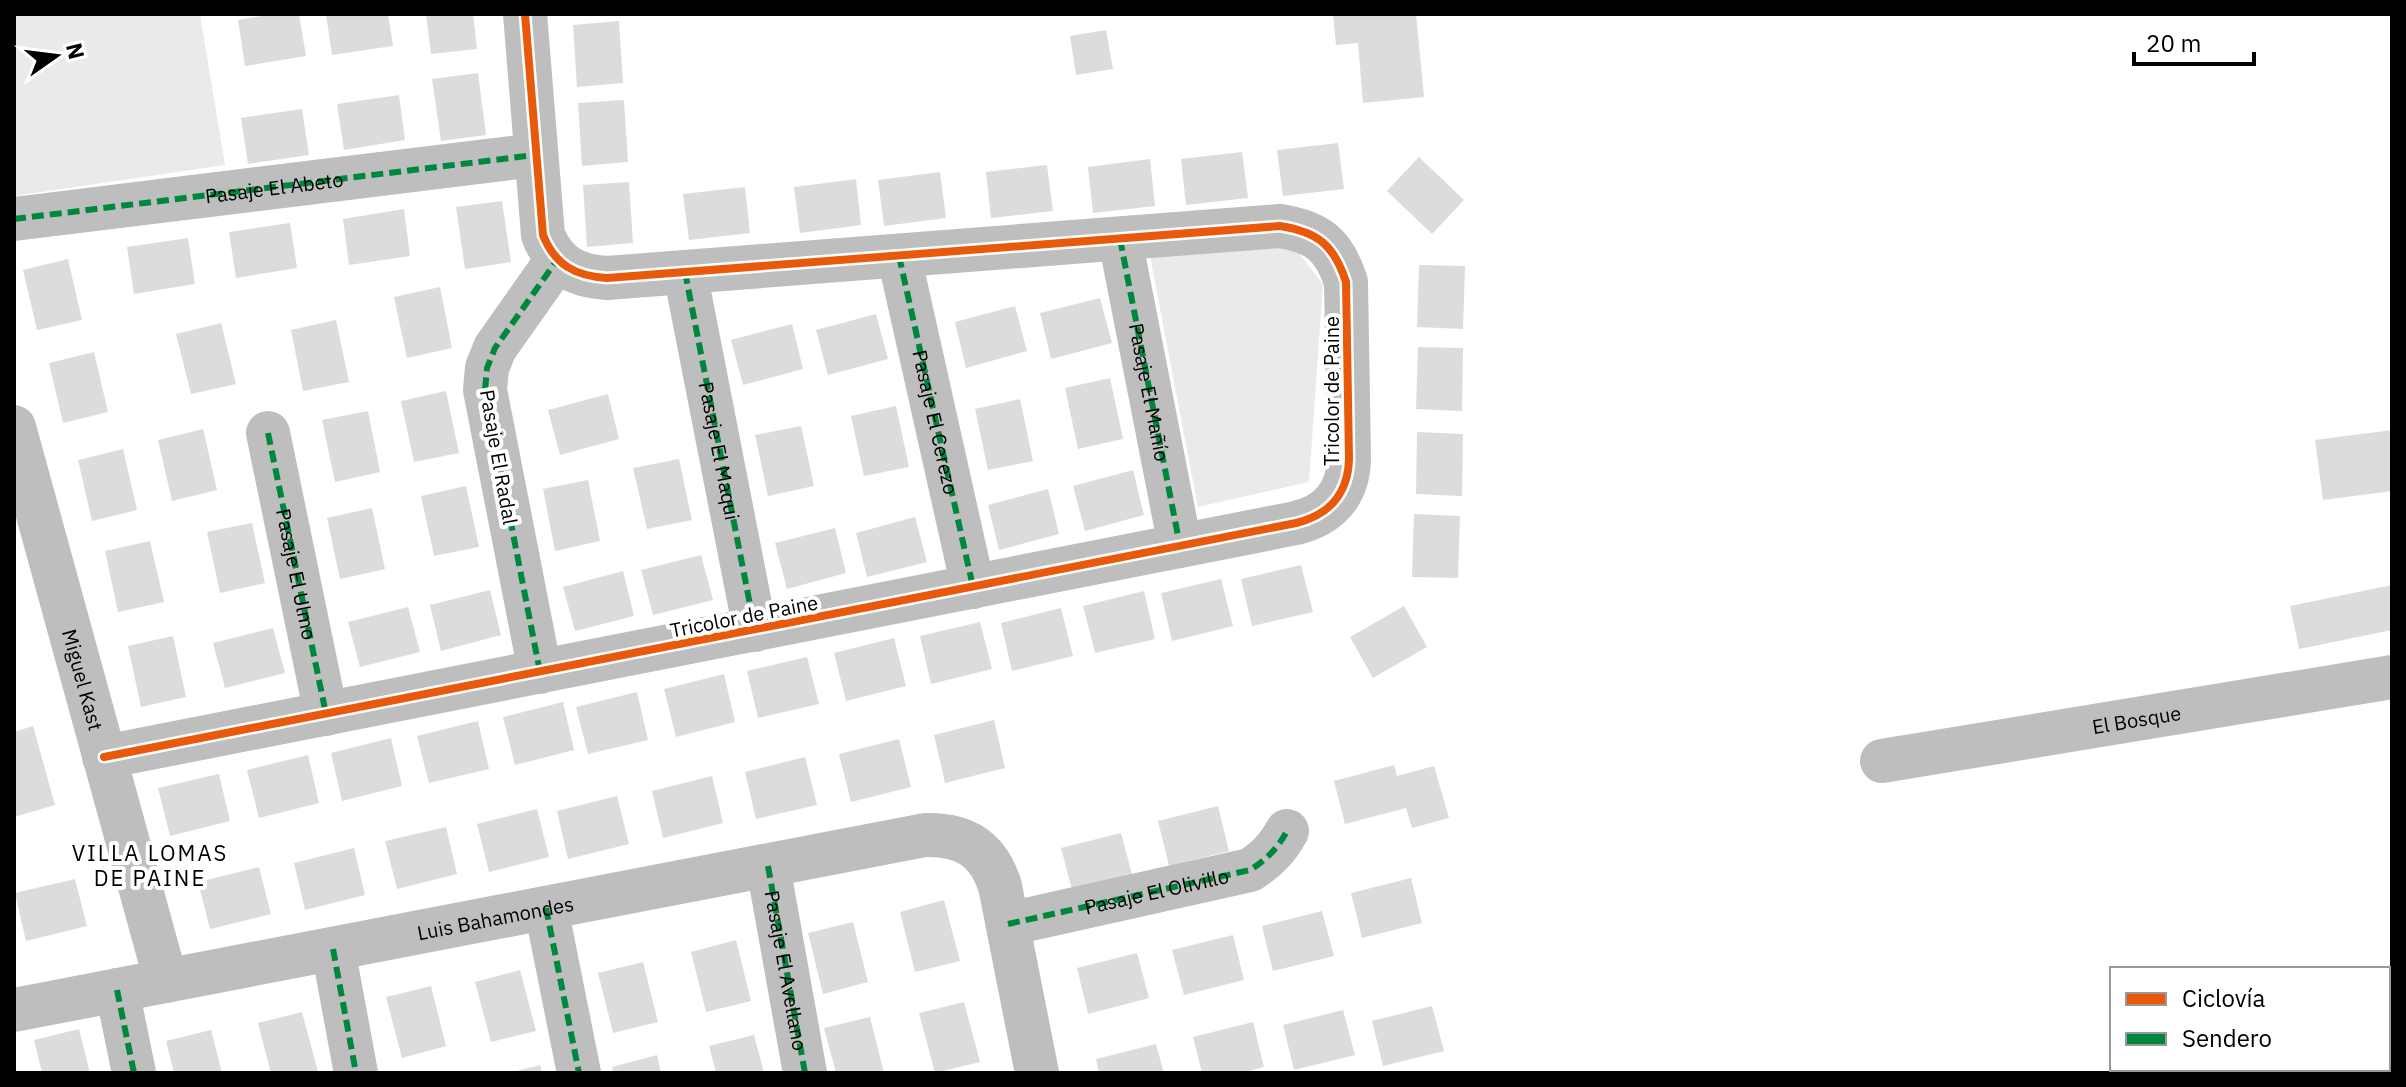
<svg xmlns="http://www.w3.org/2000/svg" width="2406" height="1087" viewBox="0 0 2406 1087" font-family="'IBM Plex Sans',sans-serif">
<rect width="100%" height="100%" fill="#fff"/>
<path fill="#eaeaea" d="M23,14h177l25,151 -211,31v-181z
M1291,243l32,41 -14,198 -111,25 -49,-256z"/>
<path fill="#dcdcdc" d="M273,14h26l7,42 -61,10 -7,-46z
M326,14h62l5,32 -61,9z
M426,14h47l4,35 -46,5z
M1333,14h83l8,83 -61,6 -5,-60 -22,2z
M619,21l4,62 -46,4 -4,-62z
M1106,30l7,39 -37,6 -6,-39z
M478,73l8,62 -45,6 -9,-62z
M399,95l6,45 -61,10 -7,-46z
M624,100l4,62 -46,4 -4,-63z
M302,109l7,46 -61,9 -7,-46z
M1338,143l6,46 -61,7 -6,-46z
M1242,152l6,46 -62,7 -5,-46z
M1419,157l45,43 -32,34 -45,-43z
M1150,159l5,47 -62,7 -5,-46z
M1047,165l6,46 -62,7 -5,-46z
M940,172l6,46 -62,8 -6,-46z
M856,179l5,46 -61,8 -6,-46z
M629,182l4,61 -46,4 -4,-62z
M745,187l5,46 -61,7 -6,-46z
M502,201l9,61 -46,7 -9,-62z
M404,209l6,47 -61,9 -6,-46z
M290,223l7,45 -61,10 -7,-46z
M188,238l7,46 -61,10 -7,-47z
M68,259l14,61 -45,10 -14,-60z
M1419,265l46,1 -2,63 -46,-2z
M440,287l12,61 -45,10 -13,-61z
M1100,298l12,45 -61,16 -11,-46z
M1015,306l12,45 -61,17 -11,-46z
M876,314l12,45 -60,16 -12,-45z
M336,320l13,62 -46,9 -12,-61z
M221,323l15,61 -45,10 -15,-60z
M792,324l11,45 -60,16 -12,-45z
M1418,347l45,1 -1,63 -46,-2z
M94,352l14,60 -45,11 -14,-60z
M1110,378l13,61 -45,10 -13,-61z
M446,391l13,62 -45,9 -13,-61z
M608,394l11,45 -59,16 -12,-45z
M1020,399l13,62 -45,9 -13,-61z
M896,406l13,61 -45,9 -13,-60z
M368,411l12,61 -45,10 -13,-62z
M801,426l13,60 -46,10 -13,-61z
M203,429l14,61 -45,11 -14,-61z
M2392,430v61l-69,9 -8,-60z
M1417,432l46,2 -1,62 -46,-2z
M123,449l14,61 -45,11 -14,-61z
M679,459l13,61 -45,9 -14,-61z
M1133,470l11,45 -59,16 -12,-45z
M588,480l12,61 -45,10 -12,-62z
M466,486l13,61 -45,9 -13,-60z
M1048,489l11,45 -60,16 -11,-45z
M372,508l13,61 -45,10 -13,-61z
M1414,514l46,2 -2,62 -46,-1z
M915,517l12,45 -60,15 -11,-44z
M252,523l13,60 -45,10 -13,-61z
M835,528l11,45 -59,16 -12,-46z
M150,541l14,61 -46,10 -13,-61z
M701,555l12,45 -60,15 -12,-45z
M1301,565l12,47 -61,14 -11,-47z
M623,571l11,45 -59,15 -12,-44z
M1221,579l12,47 -61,15 -11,-48z
M2392,585v45l-93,19 -9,-43z
M490,590l11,45 -60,16 -11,-46z
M1144,591l11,48 -60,14 -12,-47z
M1404,606l23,41 -54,31 -23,-41z
M408,607l12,45 -60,15 -12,-45z
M1061,608l12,48 -61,15 -11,-48z
M980,622l12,47 -61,15 -11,-48z
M273,628l12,45 -60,15 -12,-45z
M173,636l13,61 -45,10 -13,-61z
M894,638l12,48 -60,15 -12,-48z
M807,657l12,47 -61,14 -11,-47z
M724,674l11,48 -59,15 -12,-48z
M637,692l11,48 -60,14 -12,-47z
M563,702l11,48 -59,15 -12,-48z
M994,720l11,48 -60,15 -11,-48z
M478,721l11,48 -60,14 -12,-47z
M33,726l22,79 -41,12v-85z
M391,738l11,48 -60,15 -11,-48z
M899,739l12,48 -60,15 -12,-48z
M308,755l11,48 -60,15 -12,-48z
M805,757l12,48 -61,14 -11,-47z
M1394,765l3,11 37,-10 15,52 -37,10 -6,-20 -61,16 -11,-43z
M219,774l11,47 -60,15 -12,-48z
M712,776l11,47 -60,15 -11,-47z
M617,796l12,48 -61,15 -11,-48z
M1218,806l11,45 -60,15 -11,-45z
M537,809l12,48 -60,15 -12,-48z
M446,827l11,47 -60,15 -12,-48z
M1121,833l12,45 -60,15 -12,-45z
M354,848l11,47 -60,15 -11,-47z
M259,867l12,47 -61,15 -12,-47z
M1411,878l11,45 -60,15 -11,-45z
M75,879l12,47 -61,15 -11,-48z
M944,900l16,61 -45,11 -15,-60z
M1322,911l12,45 -61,15 -11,-45z
M853,922l15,60 -45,12 -15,-61z
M1233,935l11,45 -60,15 -12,-45z
M736,940l15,61 -45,11 -15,-60z
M1137,953l12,45 -61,16 -11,-46z
M643,962l15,60 -45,11 -15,-60z
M520,970l16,61 -45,11 -16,-60z
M431,986l15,60 -44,12 -16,-61z
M964,1002l16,60 -45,11 -16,-60z
M1432,1006l12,45 -61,15 -11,-45z
M1343,1010l12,45 -61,15 -11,-45z
M302,1012l16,60 -47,1 -13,-50z
M870,1017l14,56h-48l-12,-45z
M1253,1022l11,45 -23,6h-39l-9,-36z
M79,1029l11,44h-48l-8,-33z
M211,1030l11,43h-48l-8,-32z
M754,1035l10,38h-48l-7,-27z
M1156,1044l8,29h-65l-3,-14z
M657,1055l4,18h-47l-2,-6z
M540,1065l2,8h-30v-1z"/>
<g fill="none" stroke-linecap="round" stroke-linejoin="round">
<g stroke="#bebebe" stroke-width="44">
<path id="s1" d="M14,219l521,-64"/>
<path d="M1120,239l60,307"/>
<path d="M899,256l74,331"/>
<path id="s2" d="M685,272l70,358"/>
<path id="s3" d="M14,427l152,554"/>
<path id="s4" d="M268,433l58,281"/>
<path d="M540,672l-55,-282 2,-22 8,-20 62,-88"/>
<path d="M104,757l1192,-234c33,-8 52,-29 53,-64l-3,-177c-12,-37 -28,-50 -66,-56l-673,52c-32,-2 -52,-13 -64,-43l-18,-221"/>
<path id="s5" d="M1882,761l510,-84"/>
<path id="s6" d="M768,866l37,207"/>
<path d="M546,908l33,165"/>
<path id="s7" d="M1008,924l242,-54c17,-11 27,-21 37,-39"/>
<path d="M333,949l23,124"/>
<path d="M117,990l17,83"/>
<path id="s8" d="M14,1010l911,-175c40,-1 63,14 75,51l37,187"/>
</g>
<g stroke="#00873e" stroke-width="6" stroke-dasharray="12 6" stroke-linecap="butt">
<path d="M14,219l521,-64"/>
<path id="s9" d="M1120,239l60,307"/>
<path id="s10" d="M899,256l74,331"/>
<path d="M685,272l70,358"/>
<path d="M268,433l58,281"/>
<path d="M540,672l-55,-282 2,-22 8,-20 62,-88"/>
<path d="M768,866l37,207"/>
<path d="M546,908l33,165"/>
<path d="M1008,924l242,-54c17,-11 27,-21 37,-39"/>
<path d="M333,949l23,124"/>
<path d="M117,990l17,83"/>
</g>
<g stroke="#fff" stroke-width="13">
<path id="cycleway" d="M104,757l1192,-234c33,-8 52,-29 53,-64l-3,-177c-12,-37 -28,-50 -66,-56l-673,52c-32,-2 -52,-13 -64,-43l-18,-221"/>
</g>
<use href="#cycleway" stroke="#e8590c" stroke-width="8"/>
</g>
<g text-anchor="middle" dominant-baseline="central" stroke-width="8" stroke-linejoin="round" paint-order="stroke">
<g font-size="20" fill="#000" stroke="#fff">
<text stroke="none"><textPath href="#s1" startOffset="262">Pasaje El Abeto</textPath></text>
<text transform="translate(1331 391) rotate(-90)">Tricolor de Paine</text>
<text stroke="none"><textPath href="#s9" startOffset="156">Pasaje El Mañío</textPath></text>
<text stroke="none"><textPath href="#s10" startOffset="170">Pasaje El Cerezo</textPath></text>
<text stroke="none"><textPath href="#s2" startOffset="182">Pasaje El Maqui</textPath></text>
<text transform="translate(499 457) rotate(80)">Pasaje El Radal</text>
<text stroke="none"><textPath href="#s4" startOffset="144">Pasaje El Ulmo</textPath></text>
<text transform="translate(744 616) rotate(-11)">Tricolor de Paine</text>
<text stroke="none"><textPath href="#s3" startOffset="262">Miguel Kast</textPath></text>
<text stroke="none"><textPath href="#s5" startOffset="258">El Bosque</textPath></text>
<text stroke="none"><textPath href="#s7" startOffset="152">Pasaje El Olivillo</textPath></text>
<text stroke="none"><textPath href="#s8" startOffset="490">Luis Bahamondes</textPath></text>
<text stroke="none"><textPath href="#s6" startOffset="106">Pasaje El Avellano</textPath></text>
</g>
<g font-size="22" letter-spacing="2" fill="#000" stroke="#fff">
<text x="150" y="852">VILLA LOMAS<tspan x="150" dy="25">DE PAINE</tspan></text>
</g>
</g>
<rect width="2406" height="1087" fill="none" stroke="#000000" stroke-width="32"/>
<rect x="2110" y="967" width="280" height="104" fill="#ffffff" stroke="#999999" stroke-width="2"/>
<rect x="2126" y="993" width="40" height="12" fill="#e8590c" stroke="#999999" stroke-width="2"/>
<text x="2182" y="1007" font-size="24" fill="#000000">Ciclovía</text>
<rect x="2126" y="1033" width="40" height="12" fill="#00873e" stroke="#999999" stroke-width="2"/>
<text x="2182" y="1047" font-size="24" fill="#000000">Sendero</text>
<g transform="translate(56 56) rotate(76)" stroke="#ffffff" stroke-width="6" paint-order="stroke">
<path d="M0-6L14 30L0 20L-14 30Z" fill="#000000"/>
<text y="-12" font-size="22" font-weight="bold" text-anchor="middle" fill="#000000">N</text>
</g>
<path d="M2134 52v12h120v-12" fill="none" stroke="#000000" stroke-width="4"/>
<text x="2146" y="52" font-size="24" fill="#000000" stroke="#ffffff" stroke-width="6" paint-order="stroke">20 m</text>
</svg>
